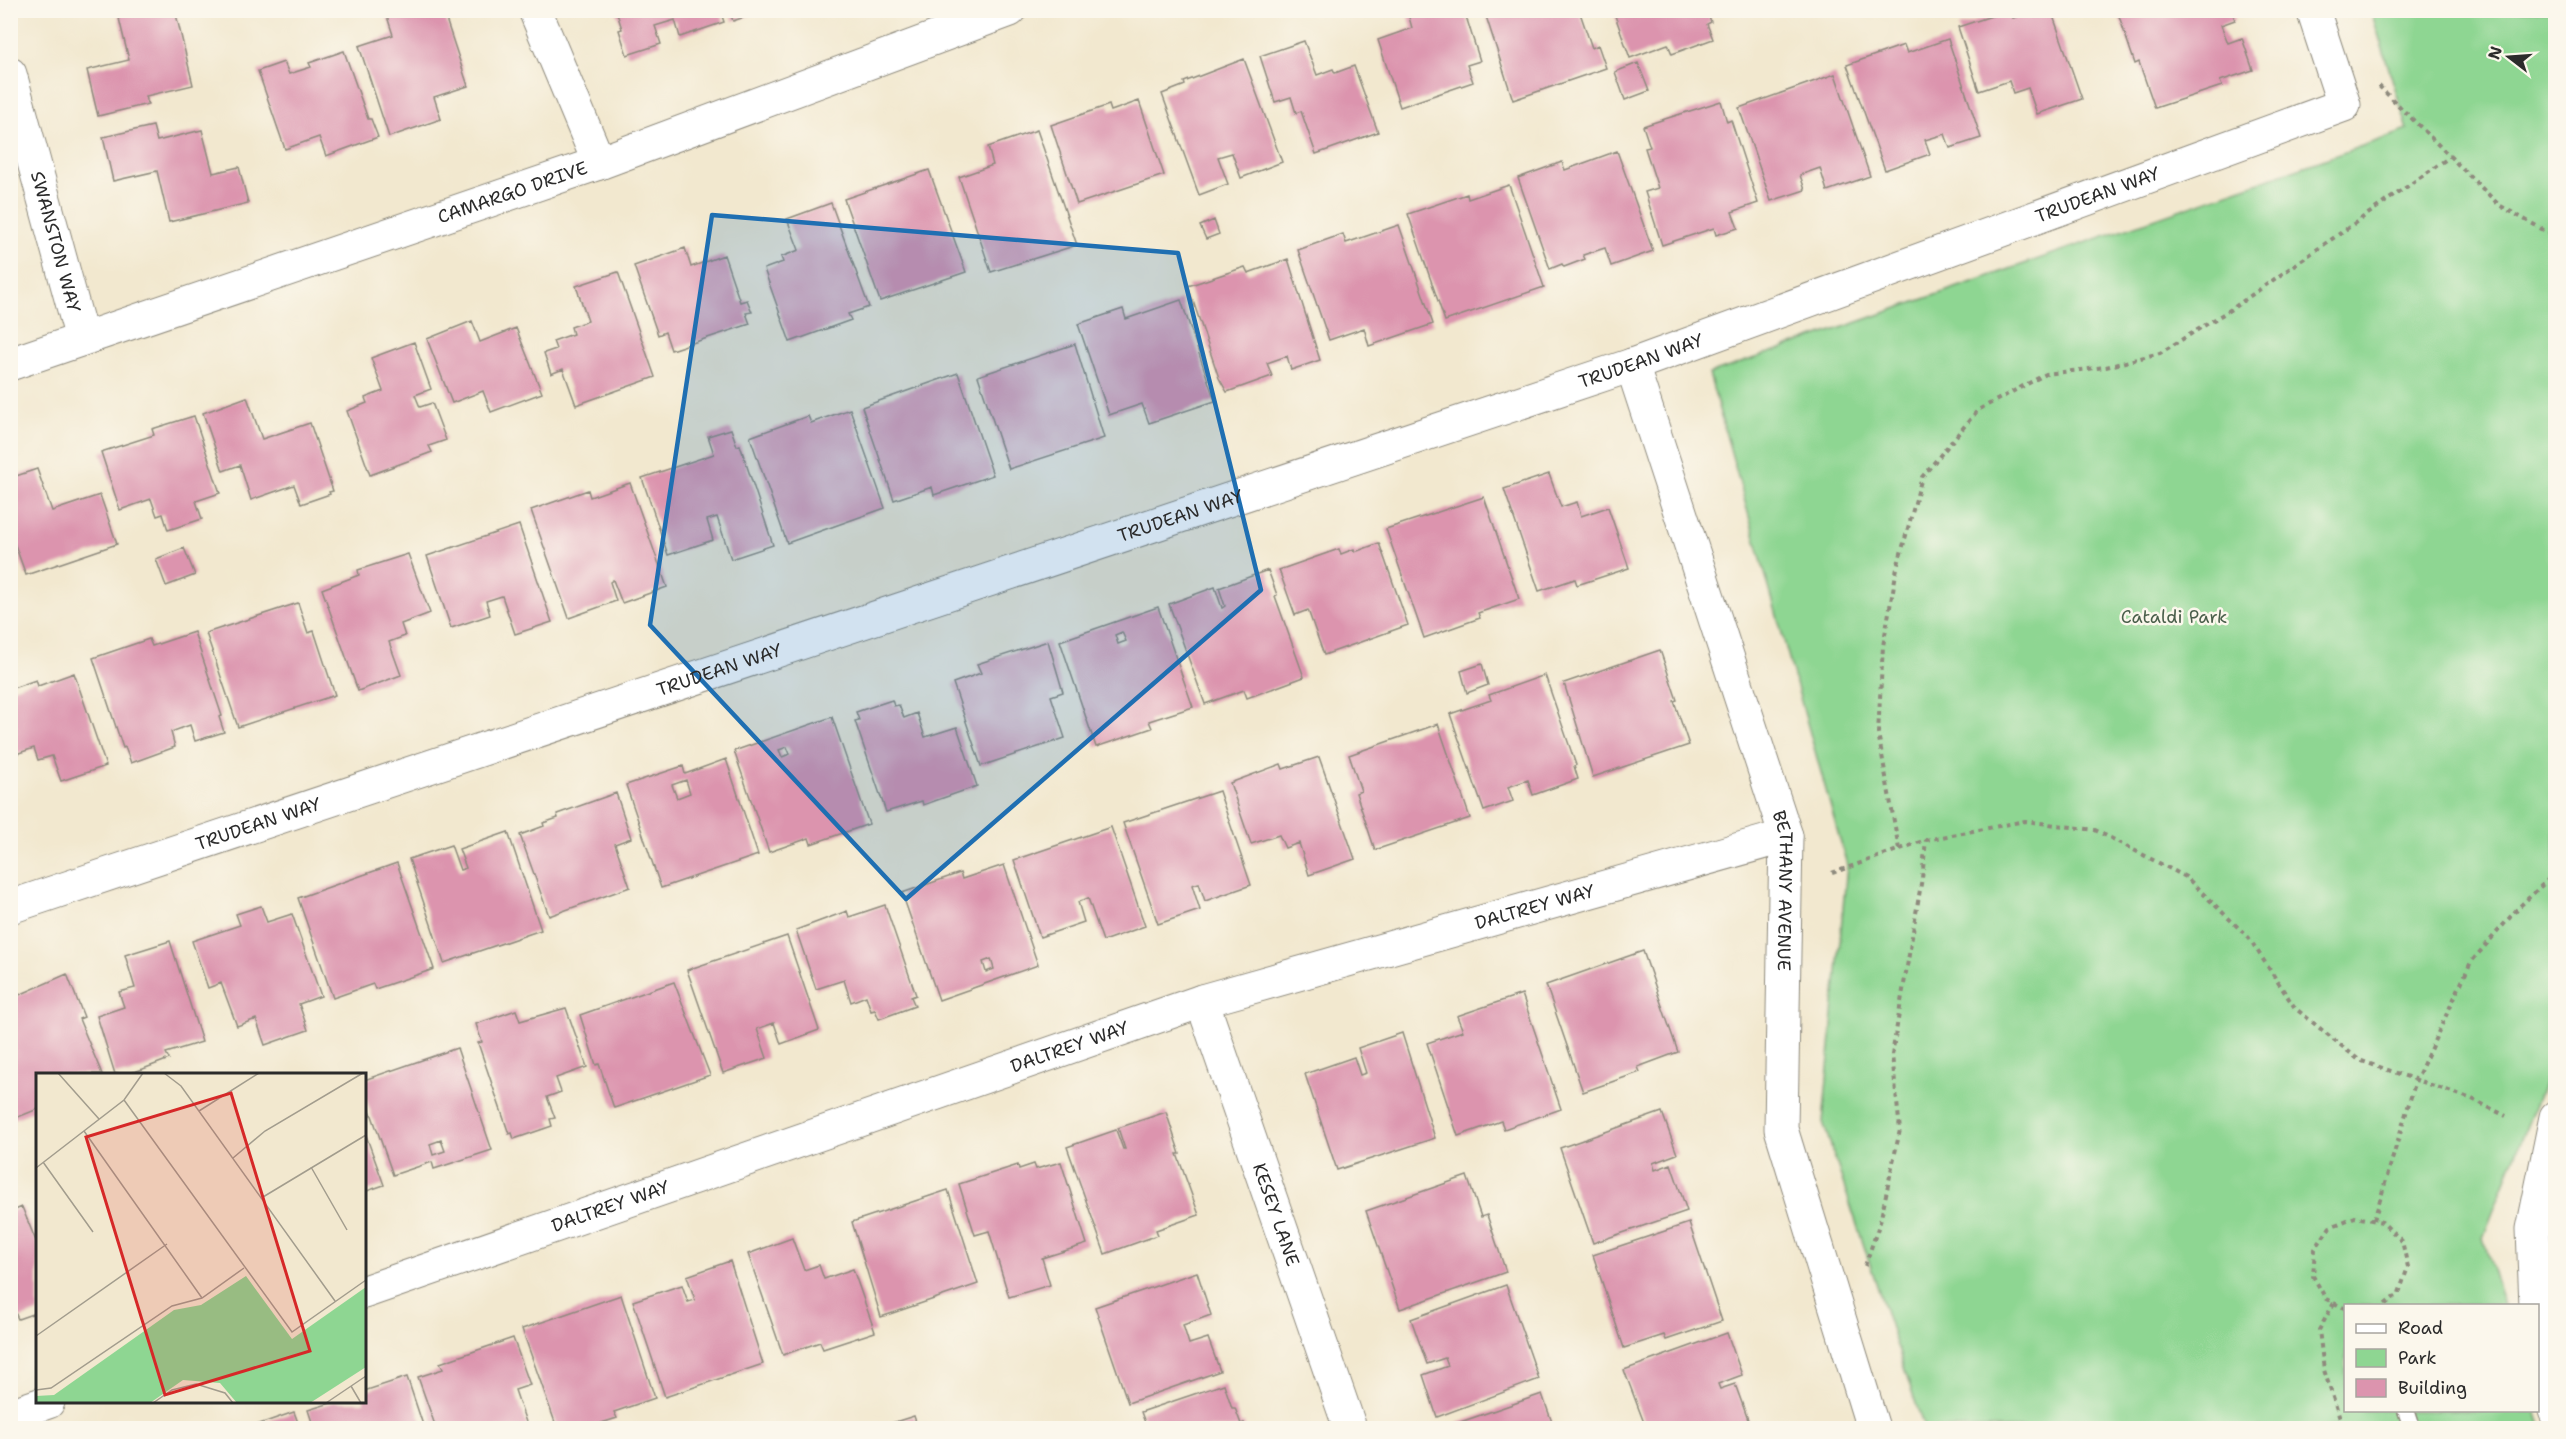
<svg xmlns="http://www.w3.org/2000/svg" width="2566" height="1439" viewBox="0 0 2566 1439" font-family="'Shantell Sans',sans-serif">
<rect width="100%" height="100%" fill="#fbf7ec"/>
<filter id="ink" filterUnits="userSpaceOnUse"><feTurbulence type="fractalNoise" baseFrequency=".0167" numOctaves="2"/><feDisplacementMap in="SourceGraphic" scale="12" xChannelSelector="R" yChannelSelector="G"/><feConvolveMatrix kernelMatrix="1 2 1 2 8 2 1 2 1" color-interpolation-filters="sRGB"/></filter>
<filter id="wash" filterUnits="userSpaceOnUse"><feTurbulence type="fractalNoise" baseFrequency=".008" numOctaves="4" result="noise"/><feDisplacementMap in="SourceGraphic" scale="24" xChannelSelector="R" yChannelSelector="G"/><feGaussianBlur stdDeviation="1.35" result="paint"/><feColorMatrix in="noise" values="0 0 0 0 0 0 0 0 0 0 0 0 0 0 0 0 0 1.4 0 .05"/><feComposite in="paint" operator="in"/></filter>
<g filter="url(#wash)">
<rect width="100%" height="100%" fill="#f2e8cf"/>
<path fill="#8ed692" stroke="#5c805e" stroke-width="1.5" d="M2371,11h184v1043l-72,184 21,67 -158,1v104l190,1 6,17h-618l-101,-306 24,-257 -138,-491 699,-244z"/>
<g id="blocks">
<path fill="#dc94ae" fill-rule="evenodd" d="M117,10h58l18,75 -47,11 2,8 -50,12 -11,-46 42,-10z
M385,10h58l25,76 -34,11 7,22 -52,18 -30,-91 34,-11z
M616,10h104l4,12 -44,15 -5,-17 -20,6 6,18 -34,11 -8,-25 3,-1z
M729,10h33v1l-29,10z
M1407,10h57l16,51 -13,4 6,17 -73,25 -22,-67 34,-12z
M1484,10h95l13,38 6,-3 8,23 -93,32z
M1613,10h94l4,12 -4,2 6,15 -41,15 -4,-10 -38,14z
M2010,10l3,8 25,-8h13l31,89 -45,15 -9,-26 -15,5 -4,-12 -30,10 -21,-64z
M2117,10h115l3,10 -14,5 7,18 14,-5 11,32 -33,11 2,5 -67,22 -16,-46 -4,2z
M1948,39l33,99 -31,10 -5,-14 -20,6 5,14 -45,16 -38,-105 57,-20 3,8z
M1304,41l13,34 16,-6 2,4 19,-7 24,66 -62,22 -15,-43 -5,2 -5,-16 -16,5 -15,-46z
M344,51l24,68h3l7,18 -52,19 -7,-19 -34,12 -27,-78 26,-9 5,12 22,-7 -2,-4z
M1244,59l38,103 -41,16 -9,-25 -14,4 10,27 -29,11 -37,-101 23,-9 -1,-3z
M1638,63l11,28 -24,9 -10,-28z
M1835,74l35,102 -43,15 -7,-23 -20,7 5,15 -34,11 -32,-93z
M1139,101l25,74 -87,29 -26,-79 58,-20 2,6z
M1721,101l6,21 4,-2 27,83 -26,9 6,16 -22,7 -2,-7 -52,17 -17,-53 13,-4 -13,-40 5,-1 -7,-21z
M153,126l4,15 45,-11 11,43 26,-6 9,36 -79,19 -12,-51 -44,10 -10,-44z
M1037,130l40,115 -86,27 -32,-95 34,-12 -5,-18z
M1617,151l36,100 -42,15 -6,-18 -22,7 2,4 -21,8 -2,-3 -12,5 -32,-91 44,-16 3,8z
M929,170l37,102 -86,29 -36,-102z
M1509,185l35,102 -99,34 -37,-107 59,-20 1,5z
M831,203l38,104 -21,7 3,6 -61,22 -26,-73 19,-7 -2,-5 18,-7 -12,-31z
M1214,220l5,14 -13,5 -6,-13z
M1399,225l34,99 -64,22 -5,-18 -35,12 -31,-90 45,-16 3,9z
M685,248l6,19 33,-12 16,47 7,-2 5,12 -6,1 4,11 -79,26 -6,-18 -7,3 -24,-69z
M1288,259l32,101 -29,10 -4,-14 -20,7 5,13 -45,16 -8,-14 -31,-92 57,-19 3,6z
M618,272l37,105 -79,28 -13,-36 -12,5 -7,-21 12,-4 -3,-8 20,-7 -2,-7 17,-6 -12,-35z
M1181,300l34,101 -66,22 -7,-19 -33,11 -31,-91 45,-15 3,10z
M472,321l8,21 36,-14 26,65 -51,19 -8,-21 -31,12 -25,-64z
M414,342l17,47 -16,6 5,12 12,-4 14,37 -17,6 3,6 -62,23 -23,-64 20,-8 -2,-5 18,-7 -12,-33z
M1075,344l29,94 -95,31 -31,-93z
M958,373l35,102 -59,20 -2,-8 -38,13 -32,-93z
M247,397l15,42 48,-16 23,68 -4,1 1,2 -29,10 -7,-19 -43,15 -11,-35 -17,6 -20,-58z
M850,409l35,99 -98,35 -37,-106 58,-21 3,7z
M194,416l26,77 -24,8 6,18 -34,11 -5,-16 -6,2 -6,-17 -31,11 -19,-58 53,-17 -2,-6z
M731,429l6,17 3,-1 33,100 -42,14 -14,-42 -10,3 6,20 -45,15 -26,-77 72,-24 -6,-18z
M37,469l15,42 48,-16 17,49 -91,31 -16,-44v-53z
M1549,474l12,33 16,-5 4,14 27,-9 21,61 -52,17 -2,-6 -36,12 -35,-102z
M630,483l37,104 -45,16 -9,-23 -3,2 6,19 -47,17 -38,-108 57,-20 2,7z
M1484,497l35,102 -41,14 2,5 -56,20 -38,-109z
M519,525l33,97 -37,12 -13,-38 -16,5 4,14 -39,13 -24,-72z
M1379,543l29,82 -84,30 -16,-45 -13,5 -16,-45 60,-21 2,5 13,-5 1,3z
M184,548l11,27 -29,11 -10,-27z
M408,554l22,59 -29,11 4,12 -16,6 12,33 -43,16 -36,-102 37,-14 -1,-5z
M1268,570l9,25 -2,1 29,81 -57,21 -3,-8 -39,14 -36,-100 46,-17 7,21 3,-2 -6,-18z
M298,603l10,30 6,-2 21,64 -97,32 -32,-94z
M1158,607l35,100 -44,14 3,7 -56,19 -36,-106zM1122,632l4,9 -8,3 -3,-9z
M194,632l28,84 -3,1 5,15 -29,9 -5,-16 -19,7 4,15 -44,16 -6,-16 -2,1 -30,-90 56,-19 3,7z
M1048,641l15,51 -12,4 14,42 -84,28 -28,-83 28,-10 -4,-9z
M1660,650l17,50 -3,1 15,44 -96,32 -29,-94z
M1482,664l6,21 -21,8 -6,-22z
M74,673l32,93 -45,15 -9,-25 -14,4 -4,-12 -24,8v-67l26,-9 2,6z
M1545,675l31,90 -2,1 4,13 -45,16 -5,-15 -20,7 5,14 -29,10 -34,-97 41,-14 -2,-5z
M892,700l2,6 5,-1 5,13 13,-5 8,24 32,-10 20,59 -54,19 -1,-4 -36,11 -31,-91 4,-1 -3,-8z
M832,717l37,107 -58,20 -2,-6 -40,14 -35,-101zM787,747l3,7 -8,3 -3,-7z
M1438,724l32,94 -95,32 -19,-57 5,-2 -12,-36z
M1319,757l36,102 -46,16 -10,-32 -14,5 -6,-13 -28,9 -21,-61 51,-19 2,5z
M726,759l32,96 -97,33 -35,-103 57,-19 2,8zM686,780l4,13 -13,5 -5,-13z
M1219,791l32,94 -46,16 -6,-18 -7,2 8,25 -42,14 -35,-101z
M616,793l15,45 -16,6 15,43 -81,29 -29,-81 24,-9 -1,-3 15,-5 -1,-4z
M1111,827l34,99 -42,15 -15,-43 -10,4 6,20 -44,15 -26,-77z
M508,832l33,98 -97,33 -35,-104 42,-14 9,25 6,-2 -7,-19z
M397,863l37,106 -59,20 -2,-5 -40,14 -35,-100z
M1004,865l34,100 -99,35 -37,-107 58,-20 2,6zM991,959l3,10 -8,3 -3,-10z
M885,905l31,90 -5,2 4,9 -36,13 -4,-9 -4,1 -5,-15 -15,6 -7,-22 -28,9 -20,-59 51,-19 2,6z
M261,906l6,16 25,-8 29,82 -22,8 9,26 -43,15 -9,-26 -19,7 -16,-43 -13,5 -16,-47 48,-16 -4,-11z
M787,936l32,94 -38,14 -7,-21 -17,6 10,29 -44,15 -36,-103z
M170,941l32,101 -36,11 3,6 -26,10 -15,5h-13l-18,-58 27,-9 -5,-15 16,-4 -10,-33z
M1643,951l35,101 -40,15 2,5 -57,20 -37,-107z
M67,974l17,43 -5,2 23,55h-64v35l-27,11 -1,-121z
M674,982l36,93 -96,33 -15,-44 -3,1 -16,-50z
M1522,994l39,115 -57,20 -3,-8 -43,15 -31,-93 36,-12 -6,-15z
M566,1008l21,59 -31,11 5,14 -14,5 8,21 -5,1 2,7 -38,13 -2,-6 -3,1 -31,-91 4,-1 -6,-18 40,-14 4,11z
M1402,1033l33,105 -98,32 -32,-96 49,-17 6,18 6,-2 -8,-25z
M457,1048l35,102 -58,19 -2,-7 -39,13 -29,-82v-13zM441,1140l4,11 -12,4 -3,-11z
M1166,1112l14,42h-3l22,61 -43,15 2,5 -53,19 -38,-107 49,-17 7,19h2l-7,-21z
M1662,1112l15,42 -24,9 2,7 16,-6 16,47 -94,32 -33,-95z
M364,1130l20,55 -20,7z
M1061,1162l26,82 -45,14 8,27 -41,12 -20,-66 -14,4 -16,-51 59,-19 1,4 15,-5 2,5z
M1467,1176l14,41 6,-2 19,57 -106,37 -34,-98z
M948,1190l30,94 -97,33 -29,-95z
M22,1207l16,39v66l-20,7 -8,-18v-89z
M1689,1223l33,98 -56,19 -2,-5 -40,13 -31,-93z
M792,1238l12,32 15,-5 5,14 29,-10 22,63 -52,17 -3,-7 -37,13 -35,-101z
M730,1261l33,103 -98,33 -32,-96 49,-16 6,17 7,-2 -8,-24z
M1197,1272l14,43 -28,10 6,19 19,-6 12,33 -92,32 -33,-96z
M1506,1285l33,94 -102,38 -14,-42 25,-9 -3,-8 -18,6 -16,-45z
M621,1295l34,103 -41,14 3,6 -31,10h-29l-35,-99z
M1727,1333l15,42 -24,9 2,5 15,-5 16,44h-105l-22,-58z
M513,1338l17,47 -15,5 13,38h-92l-18,-51 25,-8 -3,-6z
M407,1377l17,51h-110l-6,-18 26,-8h30v-11z
M1224,1384l8,24h3l6,16 3,-1 1,5h-98l-6,-16z
M1542,1394l12,34h-111z
M294,1412l6,16h-52z
M914,1416l4,12h-42z"/>
</g>
</g>
<g filter="url(#ink)">
<use href="#blocks" fill-opacity="0" stroke="#8e8a7d" stroke-width="1.5"/>
<g fill="none" stroke-linecap="round" stroke-linejoin="round">
<g stroke="#8e8a7d" stroke-width="19">
<path id="service" d="M2406,1410l6,18"/>
</g>
<g stroke="#8e8a7d" stroke-width="35">
<g id="minor">
<path d="M535,10l64,153"/>
<path id="s1" d="M10,74l72,265"/>
<path id="s2" d="M10,364l589,-201 411,-153"/>
<path id="s3" d="M1632,365l154,471 -5,293 92,299"/>
<path id="s4" d="M10,907l1622,-542 712,-260 -31,-95"/>
<path id="s5" d="M1202,1001l148,427"/>
<path id="s6" d="M364,1292l838,-291 584,-165"/>
<path d="M2536,1306l-3,-77 23,-112"/>
<path d="M2538,1330v29l18,54"/>
<path d="M10,1415l38,-13"/>
</g>
</g>
<path stroke="#8e8a7d" stroke-width="4" stroke-dasharray="4.5 4.5" stroke-linecap="butt" d="M2379,86l120,119 57,32
M1899,849l-21,-116 5,-87 14,-78 25,-91 56,-67 68,-36 60,-7 54,-14 73,-45 218,-152
M1832,873l94,-33 99,-19 70,9 91,47 63,61 46,70 64,52 113,39 34,17
M2374,1220l42,-140 55,-118 48,-55 37,-35
M1865,1266l15,-44 20,-92 -8,-75 30,-177 4,-38
M2334,1303l-15,27 5,40 19,58
M2346,1309l-20,-10 -13,-23 2,-27 15,-22 25,-10 27,5 20,19 6,26 -9,26 -16,13"/>
<use href="#service" stroke="#fff" stroke-width="16"/>
<use href="#minor" stroke="#fff" stroke-width="33"/>
</g>
</g>
<path fill="#1f6fb2" fill-opacity="0.2" stroke="#1f6fb2" stroke-width="4.5" stroke-linejoin="round" d="M712,215l466,38 83,337 -355,309 -256,-274z"/>
<g text-anchor="middle" dominant-baseline="central" stroke-width="5" stroke-linejoin="round" paint-order="stroke">
<g font-size="18" fill="#2b2b2b" stroke="#fbf7ec">
<text stroke="none"><textPath href="#s2" startOffset="531">CAMARGO DRIVE</textPath></text>
<text stroke="none"><textPath href="#s4" startOffset="2206">TRUDEAN WAY</textPath></text>
<text stroke="none"><textPath href="#s1" startOffset="174">SWANSTON WAY</textPath></text>
<text stroke="none"><textPath href="#s4" startOffset="1720">TRUDEAN WAY</textPath></text>
<text stroke="none"><textPath href="#s4" startOffset="1234">TRUDEAN WAY</textPath></text>
<text stroke="none"><textPath href="#s4" startOffset="748">TRUDEAN WAY</textPath></text>
<text stroke="none"><textPath href="#s4" startOffset="262">TRUDEAN WAY</textPath></text>
<text stroke="none"><textPath href="#s3" startOffset="550">BETHANY AVENUE</textPath></text>
<text stroke="none"><textPath href="#s6" startOffset="1233">DALTREY WAY</textPath></text>
<text stroke="none"><textPath href="#s6" startOffset="747">DALTREY WAY</textPath></text>
<text stroke="none"><textPath href="#s6" startOffset="261">DALTREY WAY</textPath></text>
<text stroke="none"><textPath href="#s5" startOffset="226">KESEY LANE</textPath></text>
</g>
<g font-size="18" fill="#495e4a" stroke="#fbf7ec">
<text x="2174" y="617">Cataldi Park</text>
</g>
</g>
<g transform="translate(36 1073)">
<rect width="330" height="330" fill="#f2e8cf"/>
<path d="M210,203l46,63 74,-52v80l-56,36h-73l-17,-20 -37,-3 -33,23h-114v-7l18,-1 120,-85 27,-5z" fill="#8ed692"/>
<path fill="none" stroke="#a29c8d" stroke-width="1.5" d="M22,0l41,46M128,0l17,13 154,215M88,27l168,232 74,-52M163,38l60,-38M48,58l118,167M197,85l32,-27 98,-58M7,89l50,70M275,94l36,63M0,95l88,-68 19,-27M227,124l103,-62M0,263l131,-92M315,313l10,17M0,317l15,-2 121,-82 30,-8 42,-30M117,330l19,-13 24,-6 29,9 8,10M290,330l40,-27"/>
<path fill="#d62828" fill-opacity="0.15" stroke="#d62828" stroke-width="3" d="M195,20l79,258 -145,44 -79,-258z"/>
<rect width="330" height="330" fill="none" stroke="#2b2b2b" stroke-width="3"/>
</g>
<rect width="2566" height="1439" fill="none" stroke="#fbf7ec" stroke-width="36"/>
<rect x="2344" y="1304" width="195" height="108" fill="#fbf7ec" stroke="#a8a59f" stroke-width="1.5"/>
<rect x="2356" y="1324" width="30" height="9" fill="#ffffff" stroke="#a8a59f" stroke-width="1.5"/>
<text x="2398" y="1334" font-size="18" fill="#2b2b2b">Road</text>
<rect x="2356" y="1349" width="30" height="18" fill="#8ed692" stroke="#a8a59f" stroke-width="1.5"/>
<text x="2398" y="1364" font-size="18" fill="#2b2b2b">Park</text>
<rect x="2356" y="1379" width="30" height="18" fill="#dc94ae" stroke="#a8a59f" stroke-width="1.5"/>
<text x="2398" y="1394" font-size="18" fill="#2b2b2b">Building</text>
<g transform="translate(2509 57) rotate(287)" stroke="#fbf7ec" stroke-width="4.5" paint-order="stroke">
<path d="M0-4.5L10 22L0 15L-10 22Z" fill="#2b2b2b"/>
<text y="-9" font-size="16" font-weight="bold" text-anchor="middle" fill="#2b2b2b">N</text>
</g>
</svg>
